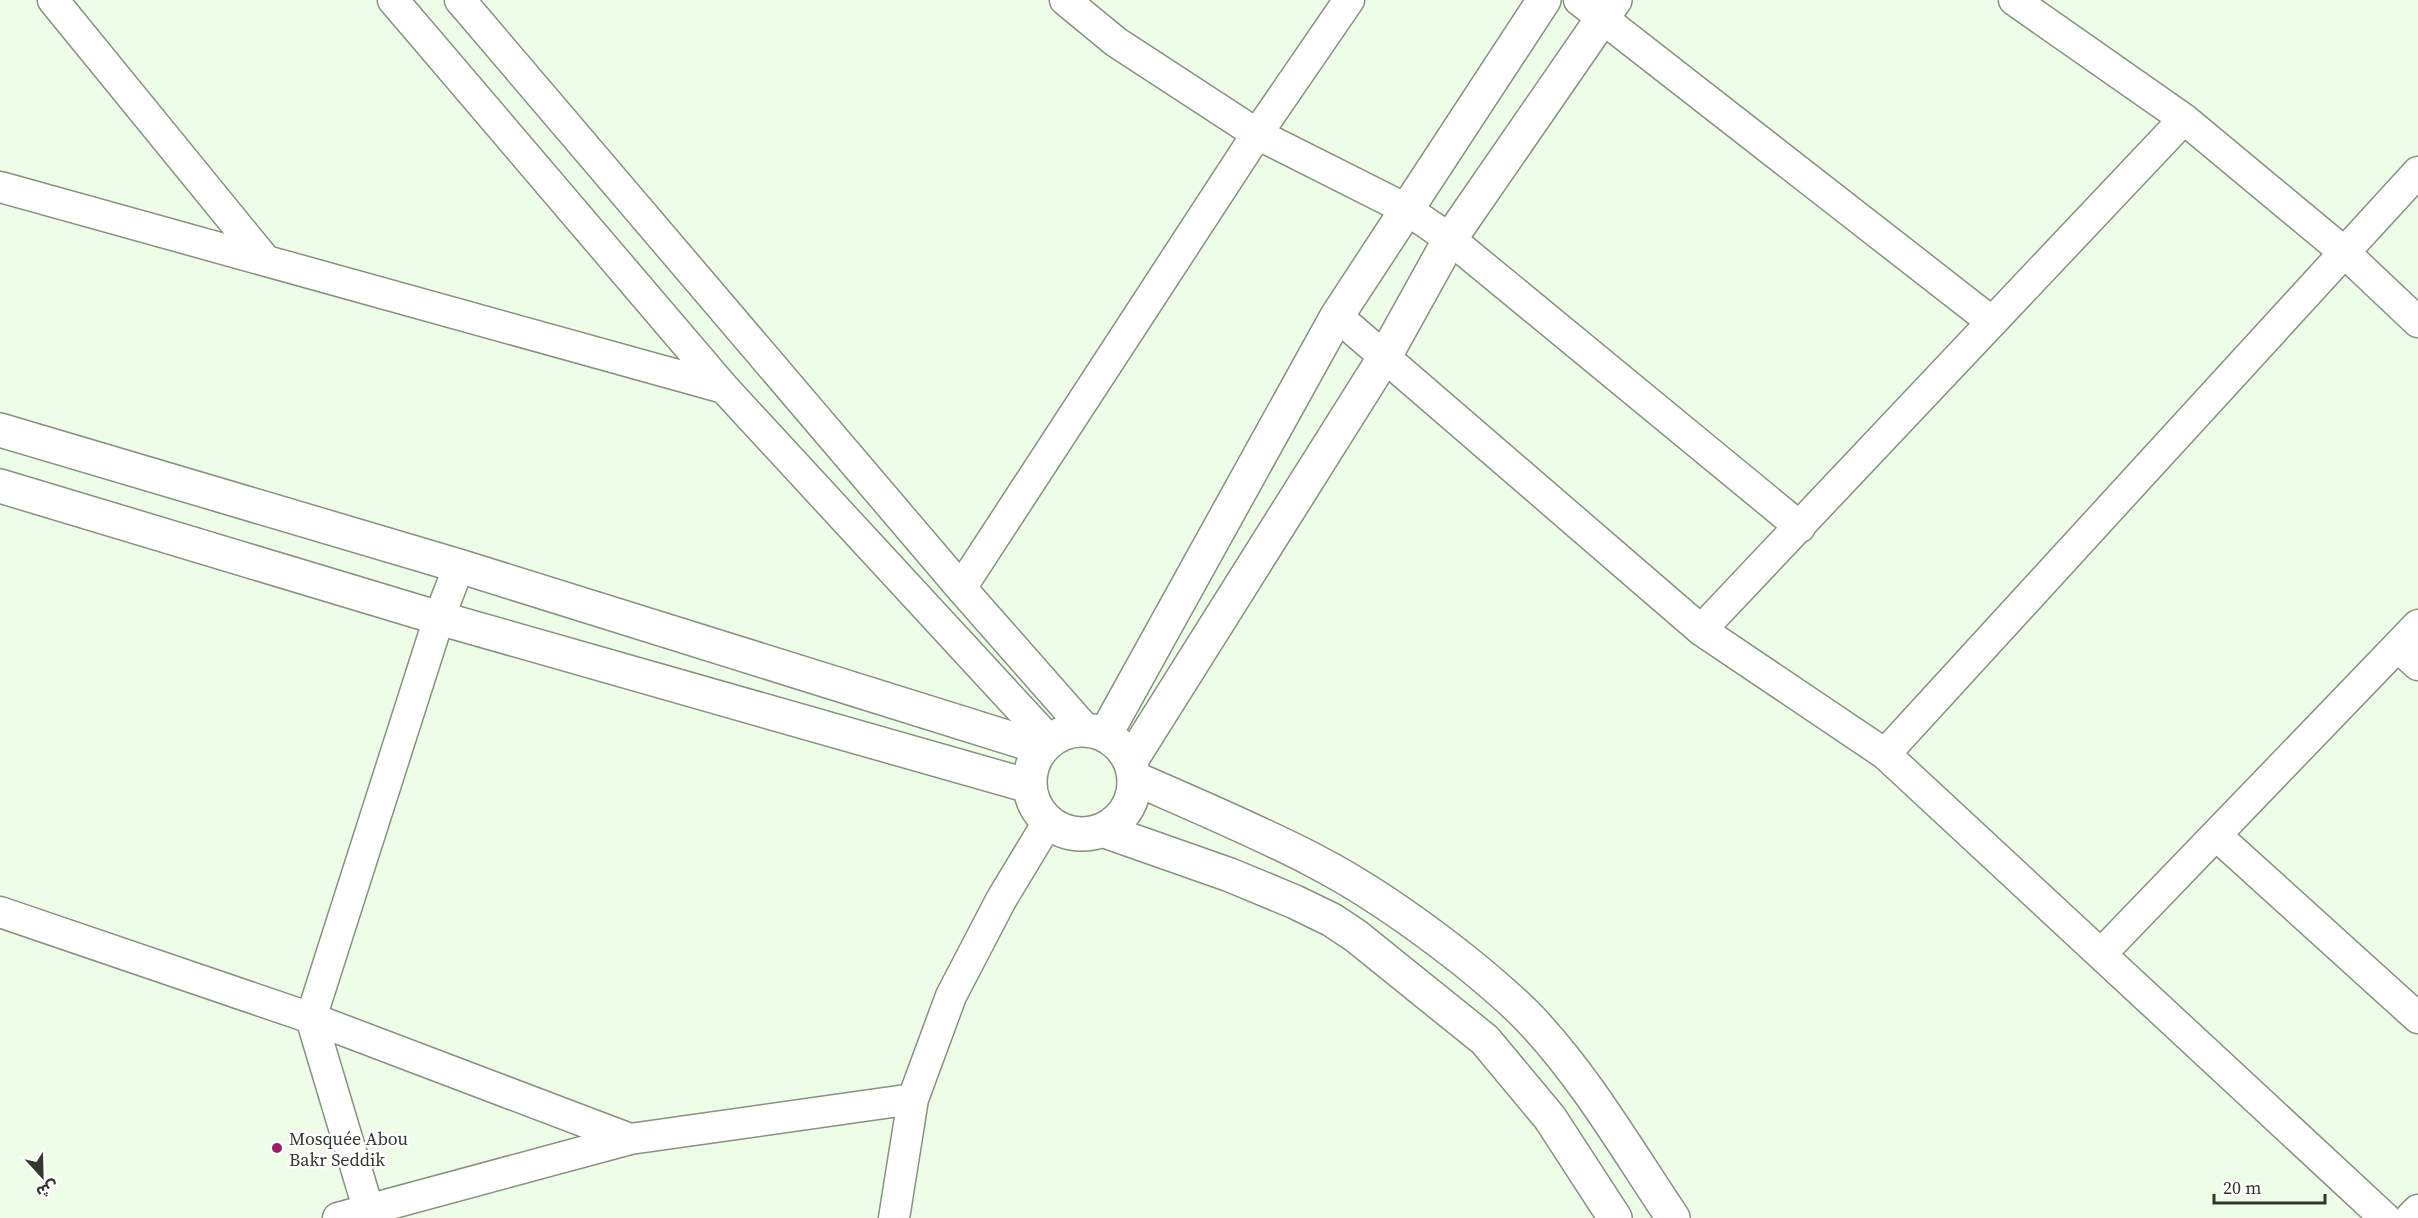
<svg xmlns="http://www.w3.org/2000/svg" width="2418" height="1218" viewBox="0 0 2418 1218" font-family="'Source Serif 4','Noto Sans Arabic',serif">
<rect width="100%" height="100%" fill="#eefde7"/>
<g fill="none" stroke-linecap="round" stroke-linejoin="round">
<g stroke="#84927e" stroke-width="33">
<path id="street" d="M53,0l213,261
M393,0l331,388 325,352
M460,0l501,588 125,142
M1065,0l51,42 141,92 149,75 44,30 350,288
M1579,0l413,322
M2014,0l170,119 160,133 74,70
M0,187l724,201
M1337,316l364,314 184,124 500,464
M961,588l296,-454 92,-134
M1701,630l483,-511
M2398,647l20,18
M1885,754l533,-582
M2217,836l201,182
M0,912l311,106 319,121
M2101,954l317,-329
M338,1218l292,-79 283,-40
M371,1218l-60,-200 128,-400 20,-52
M894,1218l19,-119 38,-103 50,-96 47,-78
M2410,1218l8,-8"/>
</g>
<g stroke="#84927e" stroke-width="36">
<path id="secondary" d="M0,430l459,136 583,182
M0,486l439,132 590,168
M1030 782a52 52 0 1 1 104 0a52 52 0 1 1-104 0Z
M1105,735l232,-419 207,-316
M1130,762l254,-404 66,-119 165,-239
M1134,778c59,26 119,51 177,81 55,28 107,65 155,103 22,18 44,36 64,57 56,59 98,132 143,199
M1102,830l128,45 65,27 37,18 24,16 129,104 65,78 65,100"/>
</g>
<use href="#street" stroke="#fff" stroke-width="30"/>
<use href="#secondary" stroke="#fff" stroke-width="33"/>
</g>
<circle fill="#9c196c" stroke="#fff" stroke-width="2" cx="277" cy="1148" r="6"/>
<g text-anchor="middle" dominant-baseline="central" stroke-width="5" stroke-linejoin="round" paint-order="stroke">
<g font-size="18" fill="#31362e" stroke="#fff" text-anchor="start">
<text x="289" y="1138">Mosquée Abou<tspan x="289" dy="21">Bakr Seddik</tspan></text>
</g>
</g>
<g transform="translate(42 1176) rotate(158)" stroke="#ffffff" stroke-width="4.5" paint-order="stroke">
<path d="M0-4.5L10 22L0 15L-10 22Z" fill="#31362e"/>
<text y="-9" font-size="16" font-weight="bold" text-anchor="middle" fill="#31362e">ش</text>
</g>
<path d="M2214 1194v9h111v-9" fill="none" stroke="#31362e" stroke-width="3"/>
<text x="2223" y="1194" font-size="18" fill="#31362e" stroke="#ffffff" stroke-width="4.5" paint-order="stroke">20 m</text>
</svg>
